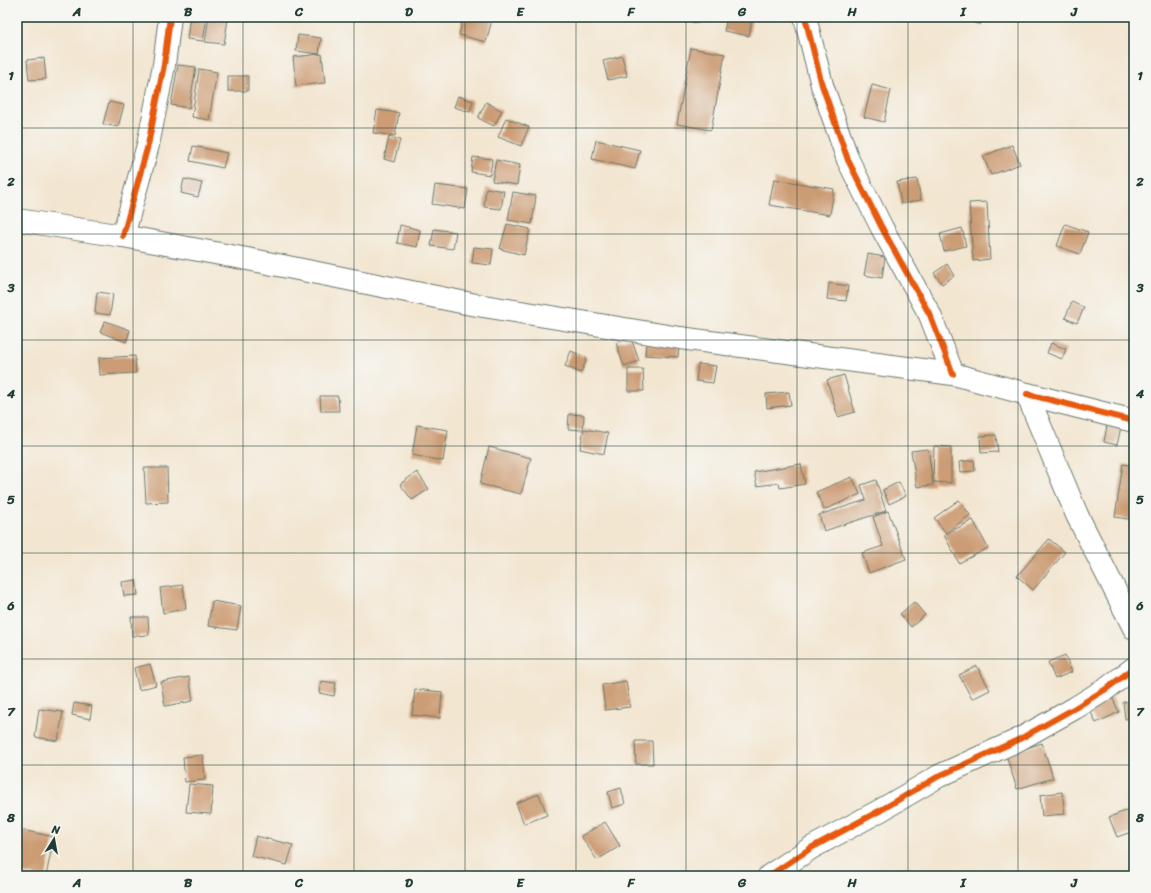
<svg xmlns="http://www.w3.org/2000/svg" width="1151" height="893" viewBox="0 0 1151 893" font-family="Sriracha,sans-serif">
<rect width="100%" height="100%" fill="#f6f6f2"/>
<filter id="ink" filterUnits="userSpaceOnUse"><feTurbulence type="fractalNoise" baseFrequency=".025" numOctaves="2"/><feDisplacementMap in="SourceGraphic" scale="8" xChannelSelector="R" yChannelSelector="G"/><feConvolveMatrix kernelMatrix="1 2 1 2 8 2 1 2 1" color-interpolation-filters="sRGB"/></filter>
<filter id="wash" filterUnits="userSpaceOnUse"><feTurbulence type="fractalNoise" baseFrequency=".012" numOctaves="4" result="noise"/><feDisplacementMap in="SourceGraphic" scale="16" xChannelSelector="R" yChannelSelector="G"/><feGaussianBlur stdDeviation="0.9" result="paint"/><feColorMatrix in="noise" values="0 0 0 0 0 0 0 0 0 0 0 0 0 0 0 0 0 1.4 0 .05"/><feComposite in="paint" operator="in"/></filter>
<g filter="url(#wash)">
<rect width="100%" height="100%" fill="#f3e6d1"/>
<g id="blocks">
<path fill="#cc9c75" d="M190,17h17l-4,24 -16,-2z
M209,17l19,2 -4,25 -19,-2z
M463,17h18l11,3 -6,22 -27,-7z
M685,17h17l-5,7z
M727,17h17l8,2 -3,17 -25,-5z
M960,17h23l-3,8z
M298,35l23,3 -2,16 -23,-3z
M691,48l34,6 -14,76 -34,-6z
M322,54l3,29 -29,3 -3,-29z
M622,56l5,20 -19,4 -5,-19z
M44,58l2,21 -17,1 -2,-20z
M178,65l18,2 -7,41 -18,-3z
M199,69l18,3 -8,48 -17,-3z
M228,76h20v15h-20z
M872,85l19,5 -7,32 -20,-5z
M458,96l15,5 -3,11 -16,-5z
M109,102l15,3 -6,22 -15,-3z
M486,102l16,9 -8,15 -16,-8z
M377,110l22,3 -4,23 -22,-3z
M506,118l23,9 -8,19 -23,-9z
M389,137l11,3 -6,22 -10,-3z
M596,140l44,10 -5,19 -43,-10z
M1012,145l8,19 -29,11 -8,-19z
M193,146l34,7 -4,15 -33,-7z
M473,157l19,2 -2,16 -19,-3z
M496,160l24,5 -3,20 -25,-4z
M184,179l18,4 -4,14 -17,-4z
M774,179l60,10 -4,26 -61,-10z
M917,179l4,21 -20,4 -4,-22z
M435,185l33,4 -3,20 -33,-5z
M486,188l18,3 -3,18 -17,-2z
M513,192l23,4 -4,28 -24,-4z
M987,202l3,57 -17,2 -4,-58z
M507,224l23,5 -6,26 -24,-6z
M1065,224l23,8 -8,22 -23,-8z
M400,225l20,5 -3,17 -20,-4z
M962,228l4,18 -22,5 -4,-17z
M434,229l22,3 -3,17 -22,-3z
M474,247l19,2 -2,16 -19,-2z
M868,254l17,3 -3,21 -18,-3z
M947,264l7,12 -12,8 -8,-11z
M829,283l19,3 -2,15 -19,-2z
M97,292l16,2 -3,21 -15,-2z
M1072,302l12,6 -7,15 -12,-5z
M105,321l25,9 -4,12 -26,-10z
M631,338l8,23 -15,5 -8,-23z
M646,343l33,2 -1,12 -33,-2z
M1051,343l15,6 -4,10 -15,-6z
M571,351l16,7 -6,15 -16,-7z
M135,356l1,17 -36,2 -1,-17z
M698,364l18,2 -3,17 -17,-2z
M628,369h15l1,22h-16z
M844,375l11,37 -17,5 -11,-37z
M789,392l2,13 -24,3 -1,-14z
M320,396h18l1,15h-18z
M569,414l15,1 -1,15 -15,-1z
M417,425l31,5 -5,31 -31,-6z
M1107,425l14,2 -4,18 -13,-3z
M584,429l24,4 -4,21 -24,-5z
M996,435l2,17 -17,1 -1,-17z
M934,446l17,1v36l-18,-1z
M489,447l42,11 -10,36 -41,-10z
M928,449l5,36 -16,2 -6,-36z
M974,460l1,11 -15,1 -1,-10z
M801,464l4,20 -25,4 -1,-5 -22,3 -3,-14z
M1123,464l11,2v54l-19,-3z
M144,468h23l1,34 -22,1z
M417,472l12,17 -17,11 -12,-16z
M852,477l8,17 -36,16 -8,-18z
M876,480l10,31 -62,20 -5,-16 47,-15 -5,-15z
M899,482l7,14 -17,8 -6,-14z
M959,500l11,15 -24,18 -12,-15z
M888,511l18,48 -37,14 -7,-20 21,-7 -10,-29z
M973,520l15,28 -29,15 -15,-28z
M1049,539l16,13 -32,38 -16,-14z
M136,580l2,15 -14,1 -2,-14z
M183,585l3,24 -23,4 -3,-25z
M212,601l29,5 -4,24 -29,-4z
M914,602l11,13 -14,12 -11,-13z
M131,617h17l1,18 -17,1z
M1065,655l7,17 -17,7 -7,-17z
M150,664l6,21 -17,5 -5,-22z
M977,666l13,24 -18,9 -13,-24z
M189,677l4,24 -28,5 -4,-24z
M321,681l15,2 -2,13 -15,-3z
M626,681l4,26 -25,3 -3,-25z
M415,689l27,3 -2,26 -28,-3z
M1111,695l8,17 -23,11 -8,-17z
M1134,701v17l-9,1 -2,-17z
M74,703l18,3 -2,13 -18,-4z
M39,709l24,3 -5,29 -23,-4z
M635,741h17l1,23h-17z
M1042,743l11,35 -36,11 -11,-34z
M203,755l2,25 -20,2 -2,-25z
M189,784l24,2 -2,28 -25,-2z
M621,788l4,16 -13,4 -4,-16z
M1062,792l3,22 -23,2 -2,-21z
M539,794l8,21 -23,9 -8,-21z
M1134,808v23l-17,6 -8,-20z
M605,822l15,24 -23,14 -16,-24z
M17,829l37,8 -8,39h-11l-18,-4z
M256,836l37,9 -6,20 -36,-9z"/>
</g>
</g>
<g filter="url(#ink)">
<use href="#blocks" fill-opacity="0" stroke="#69786b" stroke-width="1"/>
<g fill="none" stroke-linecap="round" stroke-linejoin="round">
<g stroke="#69786b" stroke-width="24">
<path id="minor" d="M805,17l17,68 26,75 34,68 48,87 23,59
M123,236l25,-91 16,-80 6,-48
M1027,394l50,121 57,113
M1027,394l107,27
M769,876l42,-28 70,-38 58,-34 79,-36 57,-32 31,-19 28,-21"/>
</g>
<g stroke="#69786b" stroke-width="24">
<path id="major" d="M17,220l106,16 135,25 213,43 209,34 273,36 74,20"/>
</g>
<use href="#minor" stroke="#fff" stroke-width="22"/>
<use href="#major" stroke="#fff" stroke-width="22"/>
<g stroke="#f6f6f2" stroke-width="8">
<path id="cycleway" d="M805,17l17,68 26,75 34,68 48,87 23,59
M123,236l25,-91 16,-80 6,-48
M1027,394l107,27
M769,876l42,-28 70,-38 58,-34 79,-36 57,-32 31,-19 28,-21"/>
</g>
<use href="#cycleway" stroke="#e8590c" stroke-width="6"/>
</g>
</g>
<path fill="none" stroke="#1f3d34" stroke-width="1" stroke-opacity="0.55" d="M133,17v859M243,17v859M354,17v859M465,17v859M576,17v859M686,17v859M797,17v859M908,17v859M1018,17v859M17,128h1117M17,234h1117M17,340h1117M17,446h1117M17,553h1117M17,659h1117M17,765h1117"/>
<rect width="1151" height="893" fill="none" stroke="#f6f6f2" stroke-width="44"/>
<g transform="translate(54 839) rotate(11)" stroke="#f6f6f2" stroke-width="3" paint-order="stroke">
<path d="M0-3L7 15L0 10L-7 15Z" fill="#1f3d34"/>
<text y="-6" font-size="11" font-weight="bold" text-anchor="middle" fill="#1f3d34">N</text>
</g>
<rect x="22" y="22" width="1107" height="849" fill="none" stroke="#1f3d34" stroke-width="1.5"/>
<g font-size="13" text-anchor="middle" font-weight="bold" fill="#1f3d34">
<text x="77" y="16">A</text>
<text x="188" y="16">B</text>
<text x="299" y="16">C</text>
<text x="409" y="16">D</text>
<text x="520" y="16">E</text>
<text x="631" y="16">F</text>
<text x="742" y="16">G</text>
<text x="852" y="16">H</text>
<text x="963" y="16">I</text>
<text x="1074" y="16">J</text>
<text x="11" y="80">1</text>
<text x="1140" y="80">1</text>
<text x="11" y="186">2</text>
<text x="1140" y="186">2</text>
<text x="11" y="292">3</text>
<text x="1140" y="292">3</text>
<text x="11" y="398">4</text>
<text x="1140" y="398">4</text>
<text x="11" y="504">5</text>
<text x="1140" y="504">5</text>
<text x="11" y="610">6</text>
<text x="1140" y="610">6</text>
<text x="11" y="716">7</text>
<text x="1140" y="716">7</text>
<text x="11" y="822">8</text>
<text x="1140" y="822">8</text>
<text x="77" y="887">A</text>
<text x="188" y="887">B</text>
<text x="299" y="887">C</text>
<text x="409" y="887">D</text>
<text x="520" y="887">E</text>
<text x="631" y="887">F</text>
<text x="742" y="887">G</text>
<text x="852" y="887">H</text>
<text x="963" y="887">I</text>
<text x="1074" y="887">J</text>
</g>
</svg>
